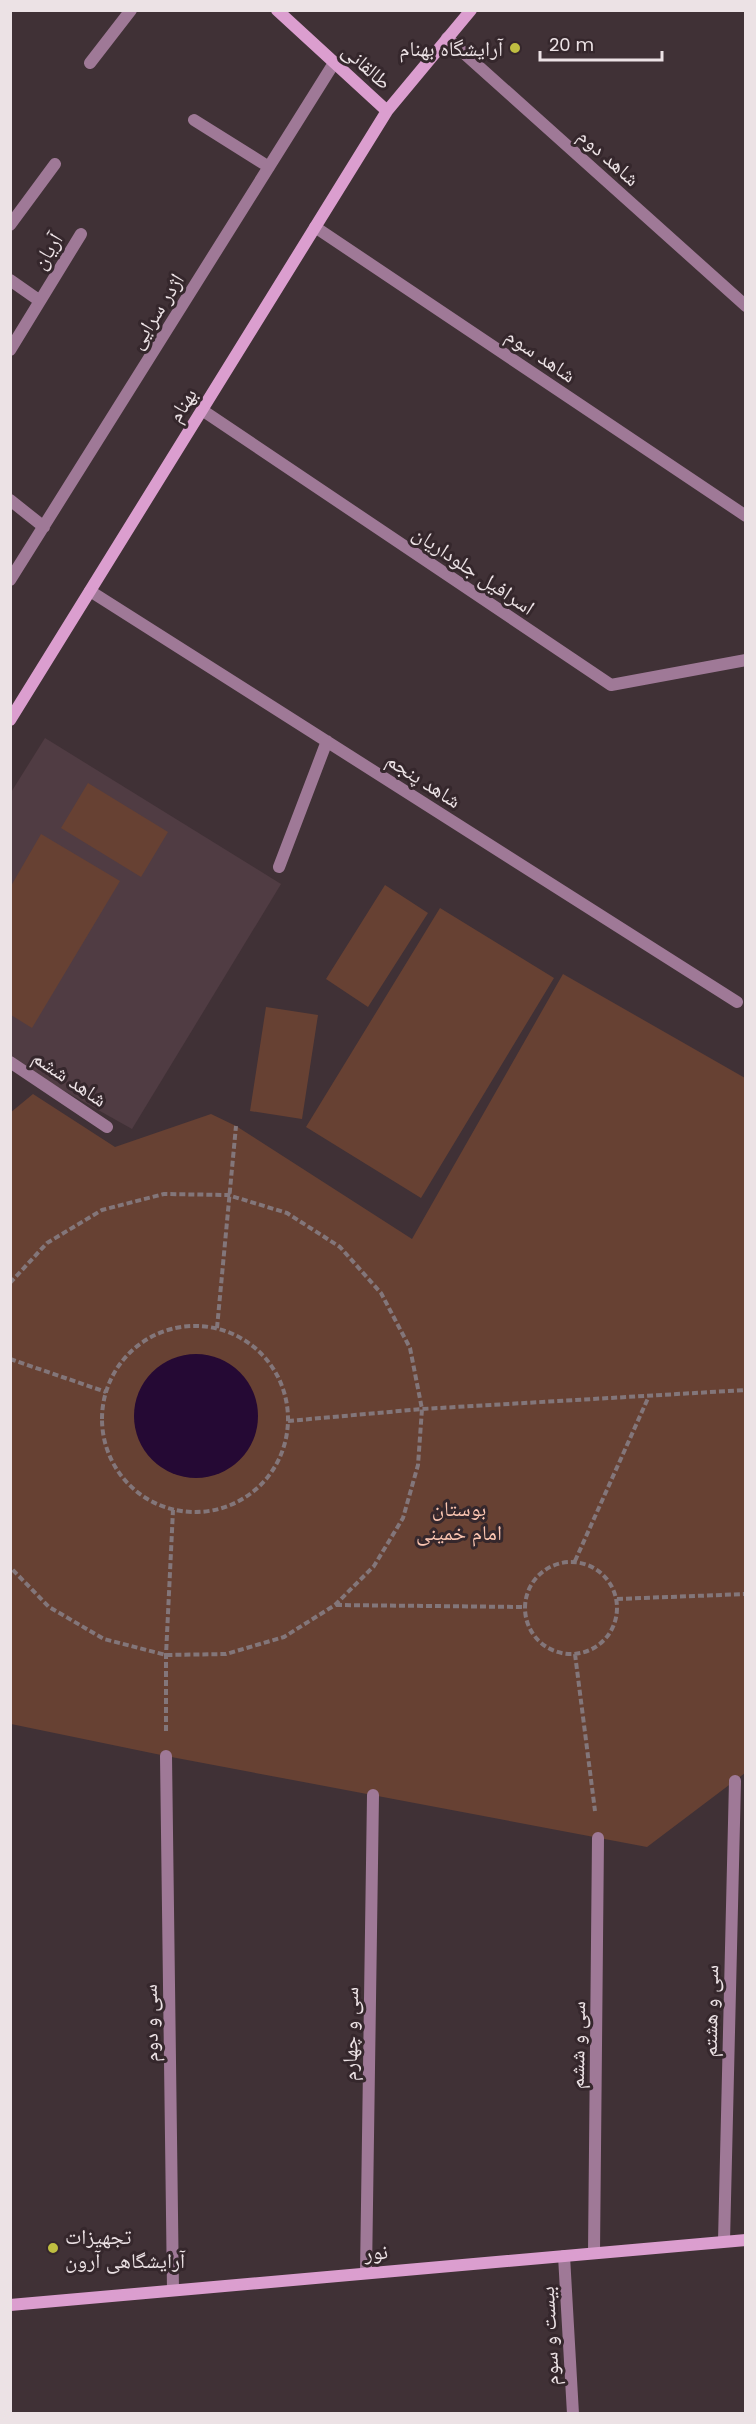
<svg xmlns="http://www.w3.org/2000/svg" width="756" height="2424" viewBox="0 0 756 2424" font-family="Poppins,'Noto Naskh Arabic',sans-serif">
<rect width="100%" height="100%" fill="#403136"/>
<path fill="#503c43" d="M45,738l236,146 -149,245 -121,-68 -1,-267z"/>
<path fill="#674133" d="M88,783l80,49 -27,45 -80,-49z
M41,834l79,47 -88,147 -21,-13v-129z
M385,885l43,28 -60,94 -42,-28z
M440,908l114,70 -133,220 -115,-71z
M563,974l182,104v695l-98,74 -481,-91 -155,-32 -1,-611 23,-19 82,53 96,-33 25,12 176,113z
M266,1007l52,8 -16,104 -52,-8z"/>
<path fill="#250934" d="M134 1416a62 62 0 1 1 124 0a62 62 0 1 1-124 0Z"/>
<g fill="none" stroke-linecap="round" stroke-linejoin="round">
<path stroke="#83767a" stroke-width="4" stroke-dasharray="6 3" stroke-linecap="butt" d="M10,1283l37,-40 55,-33 62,-16 64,1 59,18 53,34 41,46 29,55 12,61 -4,56 -15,53 -29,48 -39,39 -51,32 -58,17 -60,1 -62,-16 -55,-32 -39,-40
M102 1419a93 93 0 1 1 186 0a93 93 0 1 1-186 0Z
M217,1328l19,-202
M10,1359l96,33
M288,1421l134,-12 324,-19
M575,1561l74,-165
M525 1608a46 46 0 1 1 92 0a46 46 0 1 1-92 0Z
M617,1599l129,-5
M336,1605l188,2
M575,1654l20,157
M166,1731v-76l7,-145"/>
<path stroke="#9f7997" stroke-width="12" d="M447,38l299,268
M90,63l41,-53
M194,120l75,47
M10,225l45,-61
M315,227l431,289
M10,280l30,21
M10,350l71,-116
M202,410l409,275 135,-25
M10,500l34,27
M10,580l324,-517
M90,591l647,411
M279,867l48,-126
M10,1062l97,65
M166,1756l7,534
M724,2241l11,-460
M594,2253l4,-415
M564,2256l9,158
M366,2273l7,-478"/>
<path stroke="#db9ecf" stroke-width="12" d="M277,10l110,101
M10,720l377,-609 84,-101
M10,2305l736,-65"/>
</g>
<g fill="#bfbe41" stroke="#35272c" stroke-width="2">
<circle cx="515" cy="48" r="6"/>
<circle cx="53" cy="2248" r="6"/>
</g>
<g text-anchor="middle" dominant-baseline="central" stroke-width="6" stroke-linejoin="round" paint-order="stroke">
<g font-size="21" fill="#ece2e5" stroke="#35272c" text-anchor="end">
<text x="503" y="48">آرایشگاه بهنام</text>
<text x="65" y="2236" text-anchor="start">تجهیزات<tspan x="65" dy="24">آرایشگاهی آرون</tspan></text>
</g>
<g font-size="21" fill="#ece2e5" stroke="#35272c">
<text transform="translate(367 66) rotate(42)">طالقانی</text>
<text transform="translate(609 157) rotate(42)">شاهد دوم</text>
<text transform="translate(47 251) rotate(-58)">آریان</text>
<text transform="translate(156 311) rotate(-58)">اژدر سرایی</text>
<text transform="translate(541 355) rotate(34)">شاهد سوم</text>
<text transform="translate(182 405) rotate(-58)">بهنام</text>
<text transform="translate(474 570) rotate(34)">اسرافیل جلوداریان</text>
<text transform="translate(424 780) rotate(33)">شاهد پنجم</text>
<text transform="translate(70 1078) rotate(34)">شاهد ششم</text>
<text transform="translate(710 2011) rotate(-89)">سی و هشتم</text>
<text transform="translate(150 2023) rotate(-91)">سی و دوم</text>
<text transform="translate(350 2034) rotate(-89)">سی و چهارم</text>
<text transform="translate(577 2045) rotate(-89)">سی و ششم</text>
<text transform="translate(376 2252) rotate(-5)">نور</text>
<text transform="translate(549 2336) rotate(-93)">بیست و سوم</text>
</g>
<g font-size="21" fill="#fcc6b2" stroke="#35272c">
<text x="459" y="1508">بوستان<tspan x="459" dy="24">امام خمینی</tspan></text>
</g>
</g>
<rect width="756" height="2424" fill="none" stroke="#ece2e5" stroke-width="24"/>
<path d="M540 51v9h122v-9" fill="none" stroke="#ece2e5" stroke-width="3"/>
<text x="549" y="51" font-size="18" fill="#ece2e5" stroke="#35272c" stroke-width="4.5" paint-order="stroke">20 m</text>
</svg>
